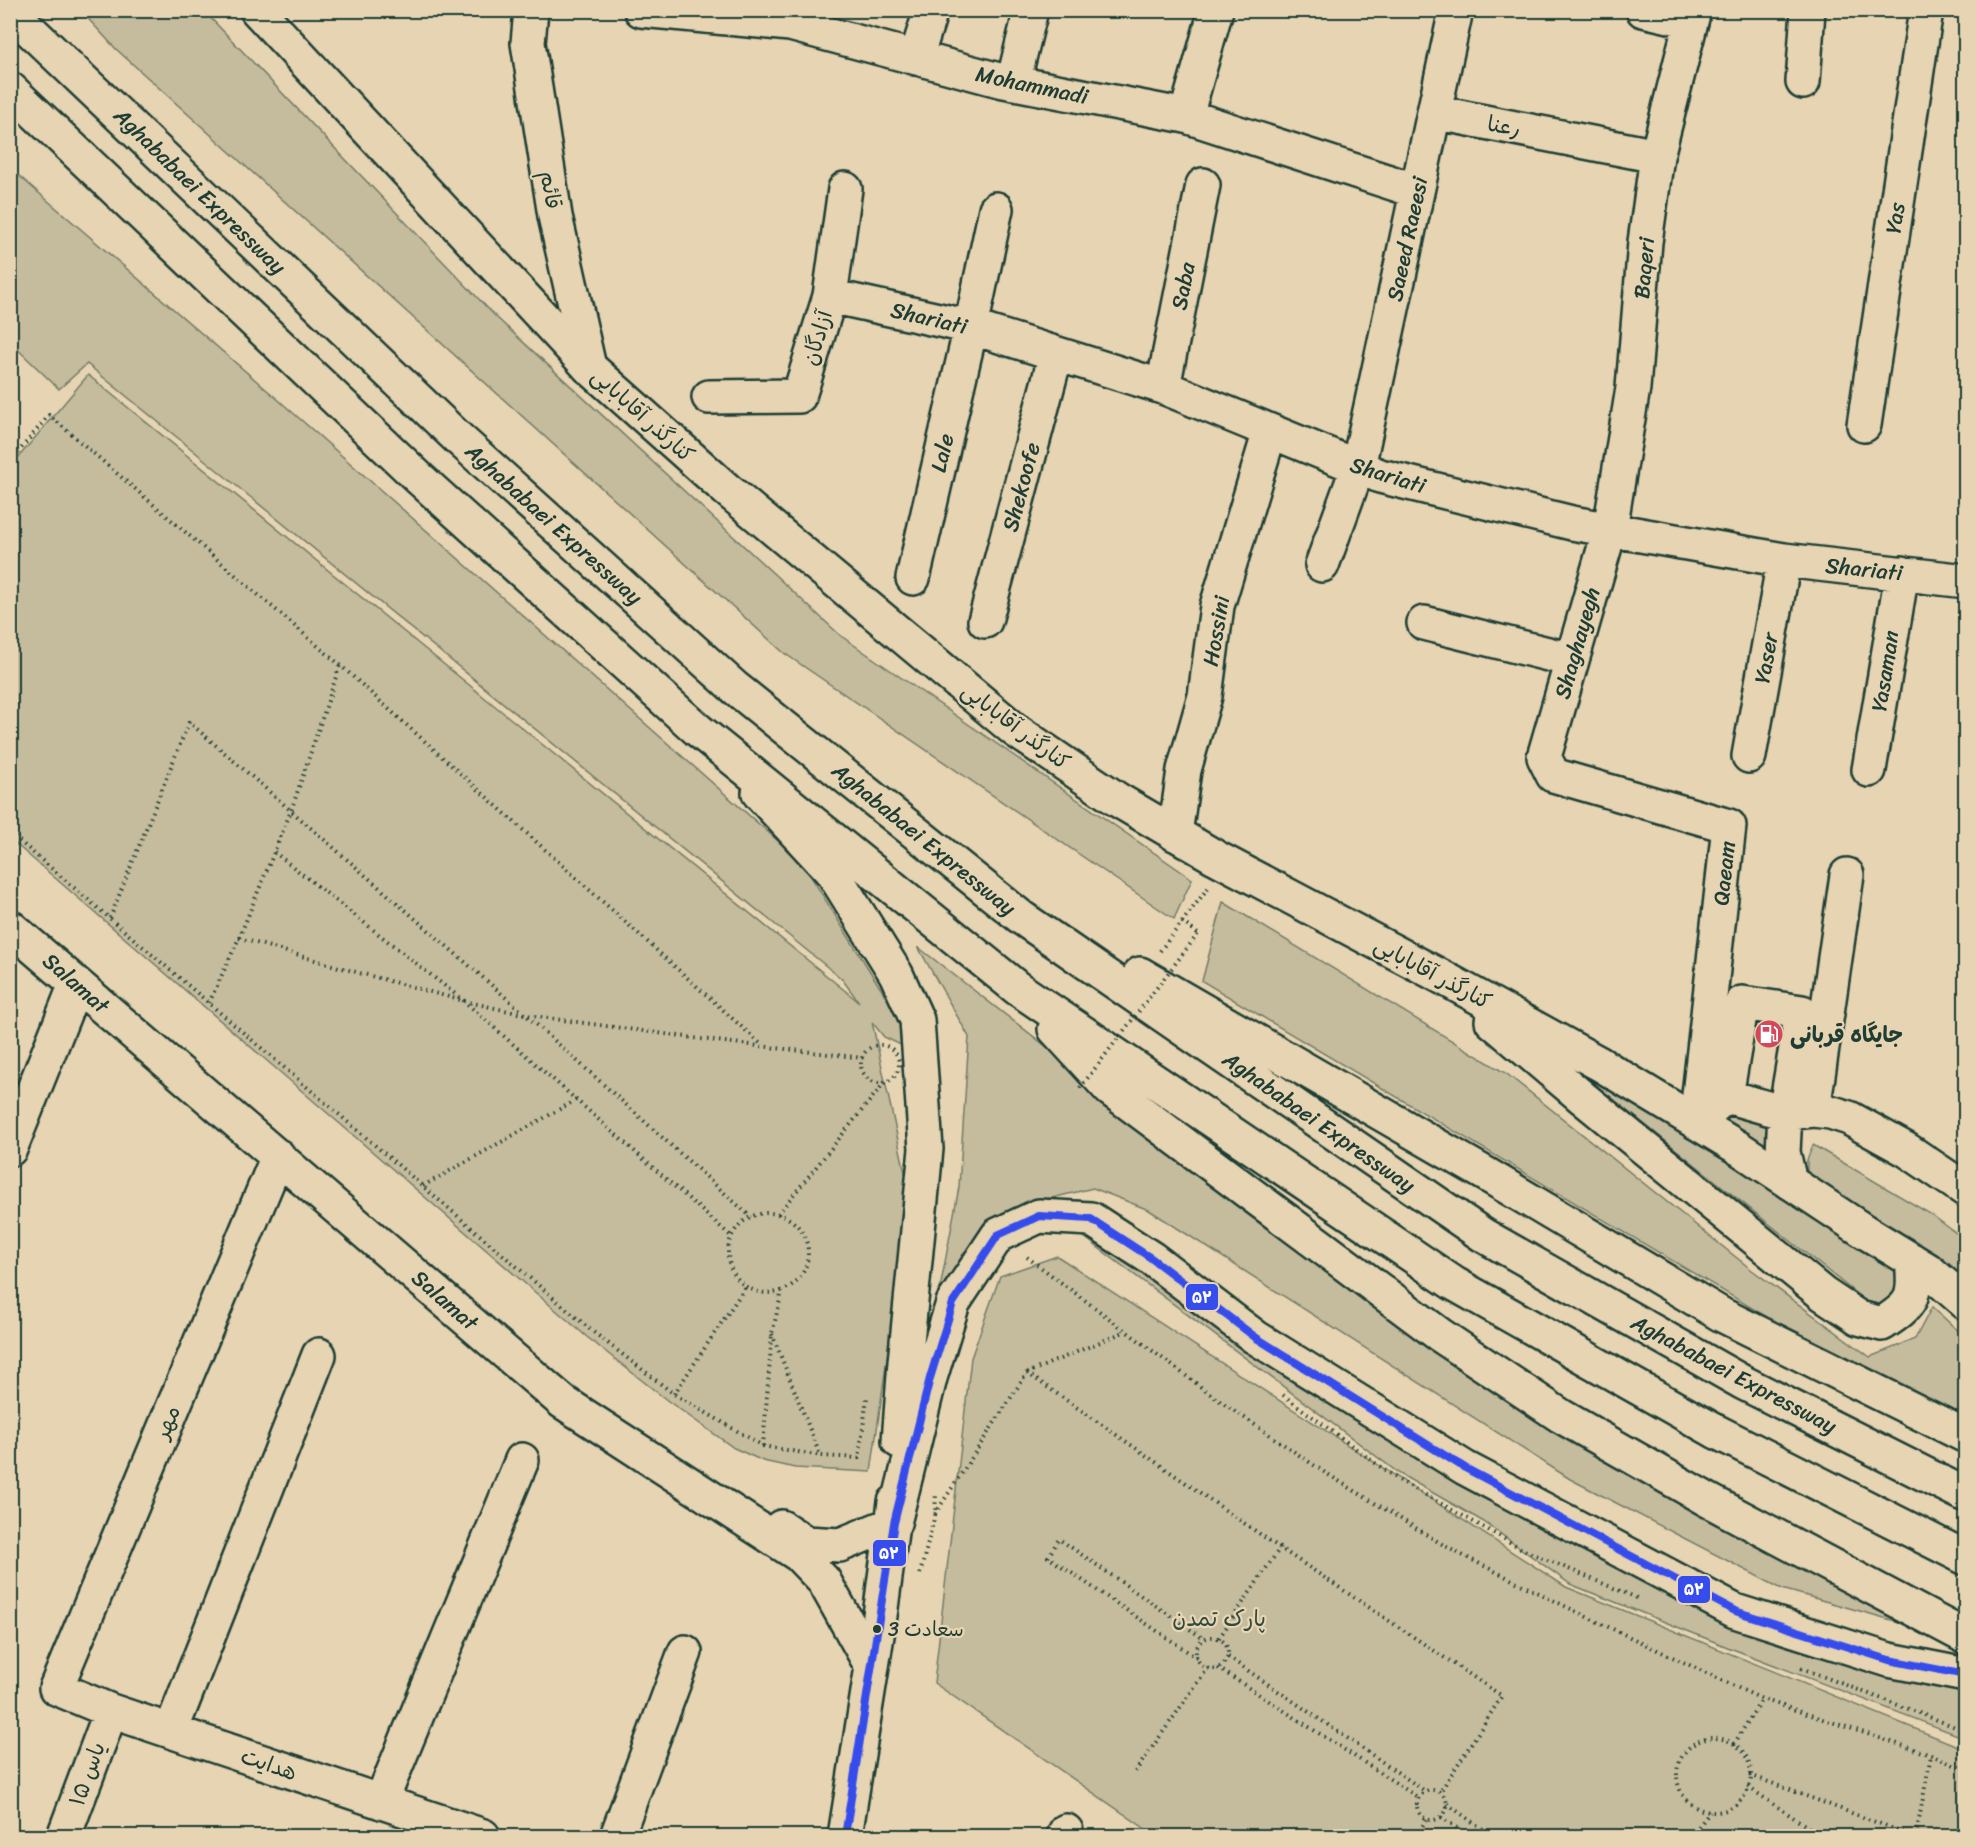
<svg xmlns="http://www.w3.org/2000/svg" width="1976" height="1847" viewBox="0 0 1976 1847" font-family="Sriracha,'Playpen Sans Arabic',sans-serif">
<rect width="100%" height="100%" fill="#e6d4b2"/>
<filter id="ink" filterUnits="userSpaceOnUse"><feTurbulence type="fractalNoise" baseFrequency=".0167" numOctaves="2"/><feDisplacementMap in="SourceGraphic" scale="12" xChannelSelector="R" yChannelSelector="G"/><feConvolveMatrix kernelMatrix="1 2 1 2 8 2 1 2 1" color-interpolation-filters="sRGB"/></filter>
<g filter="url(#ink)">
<path fill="#c5bb9d" stroke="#727c68" stroke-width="1.5" d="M81,11h123l292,306 345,319 351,243 -18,40 -390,-266 -668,-604z
M10,168l264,228 528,466 84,135 21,29v22l-23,-11 -12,-15 38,173 -39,277 -76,-4 -32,-7 -29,-13 -66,-47 -81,-64 -576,-497v-374l77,-91 771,627 -17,-23 -755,-615 -28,25 -48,-46z
M1223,902l284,172 245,196 118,87 45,-18 17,-32 33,30v87l-112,-56 -651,-387z
M918,947l378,293 631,390 -145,-41 -212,-110 -421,-269 -56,-22 -70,17 -55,46 -36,81 27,-145 10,-150z
M1553,1051l335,208 16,17 -17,29 -19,-2z
M1733,1108l43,17 -6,23 -56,-29z
M1813,1145l119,70 33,25v45l-158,-107v-18z
M1072,1228l47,15 386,254 460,193v48l-235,-90 -160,-64 -86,-62 -84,-48z
M1057,1256l509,331 399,162v87h-809l-222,-153 37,-325 29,-82z"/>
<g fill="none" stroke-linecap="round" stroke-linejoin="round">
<g stroke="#1f3d34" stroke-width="38">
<path id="minor" d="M531,10l-3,33 27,173 34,151
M641,10l149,14 209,56 187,36 231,75
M1643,10l48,11
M1694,10l-37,146 -12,86 -12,146 -23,141 -66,228 9,18 176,51 -33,296
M916,58l15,-48
M1803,82l5,-72
M1013,83l18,-73
M1434,112l223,44
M1186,116l30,-106
M830,296l141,31 192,60 217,89 192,47 212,37 182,21
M1163,387l40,-202
M709,397l90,-1 31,-100 15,-107
M1864,425l62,-415
M1322,565l36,-98 98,-457
M913,578l58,-251 25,-118
M985,621l71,-267
M1424,623l148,37
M1749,756l35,-196
M1869,770l33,-197
M759,793l74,80 63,101 21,46 9,129 -21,213 -6,79
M1175,834l9,-64 21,-74 12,-90 53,-175
M10,927l553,475 236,153 25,26 48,86
M1726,1096l59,17 28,-3 17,2 19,6 58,32 59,40
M1813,1110l34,-235
M1696,1122l30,-26 16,-93 60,9 -17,101 -2,39 7,30
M10,1149l66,-165
M278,1156l-222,532 55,23 372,125
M894,1523l36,-145 23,-75 45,-68 41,-19 52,3 60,39 104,79 210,131 270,143 154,49 77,15
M781,1527l25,16 34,2 54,-22
M171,1731l148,-376
M381,1802l141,-342
M64,1836l47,-125
M617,1836l68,-184
M845,1836l34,-213 16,-121
M1064,1836l2,-5"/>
</g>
<g stroke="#1f3d34" stroke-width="38">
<path id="major" d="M257,10l332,357 137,122 289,241 103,70 97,57 227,120 158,87 137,83 127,84 64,39 38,33
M1492,1021l91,77 240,196 36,24 23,6c31,-20 34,-26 30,-64"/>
</g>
<g stroke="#1f3d34" stroke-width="38">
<path id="highway" d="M10,11l448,427 276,249 288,231 461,317 259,147 224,113
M10,89l410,390 278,251 319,258 436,295 262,148 251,127
M1140,974l344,199 238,142 244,121
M1055,1029l55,60 330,246 121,81 147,84 258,137"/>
</g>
<path stroke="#1f3d34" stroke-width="4" stroke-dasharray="1.5 4.5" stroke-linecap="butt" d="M10,462l39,-47 291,250 423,381
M10,833l582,498 82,63 89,52 58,10 38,2 8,-61
M274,852l190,149 268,236
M110,918l79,-196 337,293 225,202
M1182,922l16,12
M239,938l117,34 108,29 62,14 190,26 147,17
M1160,951l48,-63
M209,1003l30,-65 52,-127 49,-146
M861 1064a19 19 0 1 1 38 0a19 19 0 1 1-38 0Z
M423,1186l153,-86
M728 1253a40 40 0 1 1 80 0a40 40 0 1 1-80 0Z
M778,1214l107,-132
M1027,1257l190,142 107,73 126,77 137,68 175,82 169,56 35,15
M772,1334l48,121
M1027,1373l253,175 222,148 -62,96
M674,1394l72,-108
M1283,1395l114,84 127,71 113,48
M763,1446l9,-112 10,-43
M935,1514l92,-141 99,-42
M920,1574l15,-59 1,-22
M1196 1653a16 16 0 1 1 32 0a16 16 0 1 1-32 0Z
M1219,1638l61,-90
M1228,1657l197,134
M1197,1658l-149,-101 11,-18 145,100
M1218,1668l201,130
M1801,1668l165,63
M1677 1775a37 37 0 1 1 74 0a37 37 0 1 1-74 0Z
M1734,1744l28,-45
M1135,1772l73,-104
M1750,1775l163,61
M1748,1787l73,49
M1417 1805a15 15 0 1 1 30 0a15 15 0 1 1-30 0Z
M1447,1804l46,32
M1441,1817l28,19
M1416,1836l11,-17
M1691,1836l19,-24
M1916,1836l15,-81"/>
<use href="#minor" stroke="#e6d4b2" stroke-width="33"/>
<use href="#major" stroke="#e6d4b2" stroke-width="33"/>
<use href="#highway" stroke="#e6d4b2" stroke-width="33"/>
<path stroke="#1f3d34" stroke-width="4" stroke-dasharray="1.5 4.5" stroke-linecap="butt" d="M1080,1088l118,-154"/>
<g stroke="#e6d4b2" stroke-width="12">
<path id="bus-1" d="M845,1836l49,-313 36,-145 23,-75 45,-68 41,-19 52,3 60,39 104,79 210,131 270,143 154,49 77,15"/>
</g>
<use href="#bus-1" stroke="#364cec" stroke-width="8"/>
</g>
</g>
<defs>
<g id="fuel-disc" transform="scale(1.5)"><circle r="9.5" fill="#d1495b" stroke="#e6d4b2"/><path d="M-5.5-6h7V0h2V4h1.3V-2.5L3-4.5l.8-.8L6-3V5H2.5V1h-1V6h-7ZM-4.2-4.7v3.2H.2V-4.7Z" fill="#fff"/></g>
</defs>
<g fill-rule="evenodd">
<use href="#fuel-disc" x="1769" y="1034"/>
</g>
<circle fill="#1f3d34" stroke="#e6d4b2" stroke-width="2" cx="877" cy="1629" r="5"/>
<g text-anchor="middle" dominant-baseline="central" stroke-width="4.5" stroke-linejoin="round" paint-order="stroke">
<g font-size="20" fill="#1f3d34" stroke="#e6d4b2" text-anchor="start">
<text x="888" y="1629">سعادت 3</text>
</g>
<g font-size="22" fill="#1f3d34" stroke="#e6d4b2">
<text transform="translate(1032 85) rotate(12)">Mohammadi</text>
<text transform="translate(1504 126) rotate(11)">رعنا</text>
<text transform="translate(551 190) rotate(81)">قائم</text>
<text transform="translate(200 191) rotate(44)">Aghababaei Expressway</text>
<text transform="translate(1895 218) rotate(-82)">Yas</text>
<text transform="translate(1407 239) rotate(-78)">Saeed Raeesi</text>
<text transform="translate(1644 268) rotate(-85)">Baqeri</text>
<text transform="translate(1183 286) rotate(-79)">Saba</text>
<text transform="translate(929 318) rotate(13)">Shariati</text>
<text transform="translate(817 338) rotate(-73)">آزادگان</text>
<text transform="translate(643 415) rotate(42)">کنارگذر آقابابایی</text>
<text transform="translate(942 453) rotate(-77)">Lale</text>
<text transform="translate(1388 475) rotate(17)">Shariati</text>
<text transform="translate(1021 487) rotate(-75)">Shekoofe</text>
<text transform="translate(554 524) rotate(42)">Aghababaei Expressway</text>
<text transform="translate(1864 569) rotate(6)">Shariati</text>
<text transform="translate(1216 631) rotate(-80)">Hossini</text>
<text transform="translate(1577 643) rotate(-74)">Shaghayegh</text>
<text transform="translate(1766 658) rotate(-80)">Yaser</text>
<text transform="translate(1885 671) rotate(-81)">Yasaman</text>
<text transform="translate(1016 726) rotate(37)">کنارگذر آقابابایی</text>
<text transform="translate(924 839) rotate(39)">Aghababaei Expressway</text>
<text transform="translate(1724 873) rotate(-84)">Qaeam</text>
<text transform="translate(1433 973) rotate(28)">کنارگذر آقابابایی</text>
<text transform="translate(76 983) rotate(41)">Salamat</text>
<text transform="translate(1319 1122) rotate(35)">Aghababaei Expressway</text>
<text transform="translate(445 1300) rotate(41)">Salamat</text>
<text transform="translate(1734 1374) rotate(28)">Aghababaei Expressway</text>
<text transform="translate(167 1422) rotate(-67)">مهر</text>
<text transform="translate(269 1764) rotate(19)">هدایت</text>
<text transform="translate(87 1774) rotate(-70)">یاس ۱۵</text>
</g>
<g font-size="22" font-weight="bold" fill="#1f3d34" stroke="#e6d4b2" text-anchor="start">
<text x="1790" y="1034">جایگاه قربانی</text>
</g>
<g font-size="22" fill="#304a3e" stroke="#e6d4b2">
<text x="1219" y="1618">پارک تمدن</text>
</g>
</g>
<g stroke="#e6d4b2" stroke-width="2">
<rect x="1185" y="1283" width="34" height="28" rx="6" fill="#364cec"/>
<rect x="872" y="1539" width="35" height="28" rx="6" fill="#364cec"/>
<rect x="1677" y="1575" width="34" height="29" rx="6" fill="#364cec"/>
</g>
<g font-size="16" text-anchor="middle" font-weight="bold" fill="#fff">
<text x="1202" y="1303">۵۲</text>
<text x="889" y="1559">۵۲</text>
<text x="1694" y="1595">۵۲</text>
</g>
<rect width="1976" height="1847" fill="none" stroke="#e6d4b2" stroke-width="36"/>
<rect x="18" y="18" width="1940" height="1811" fill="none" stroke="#1f3d34" stroke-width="2" filter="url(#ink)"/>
</svg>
